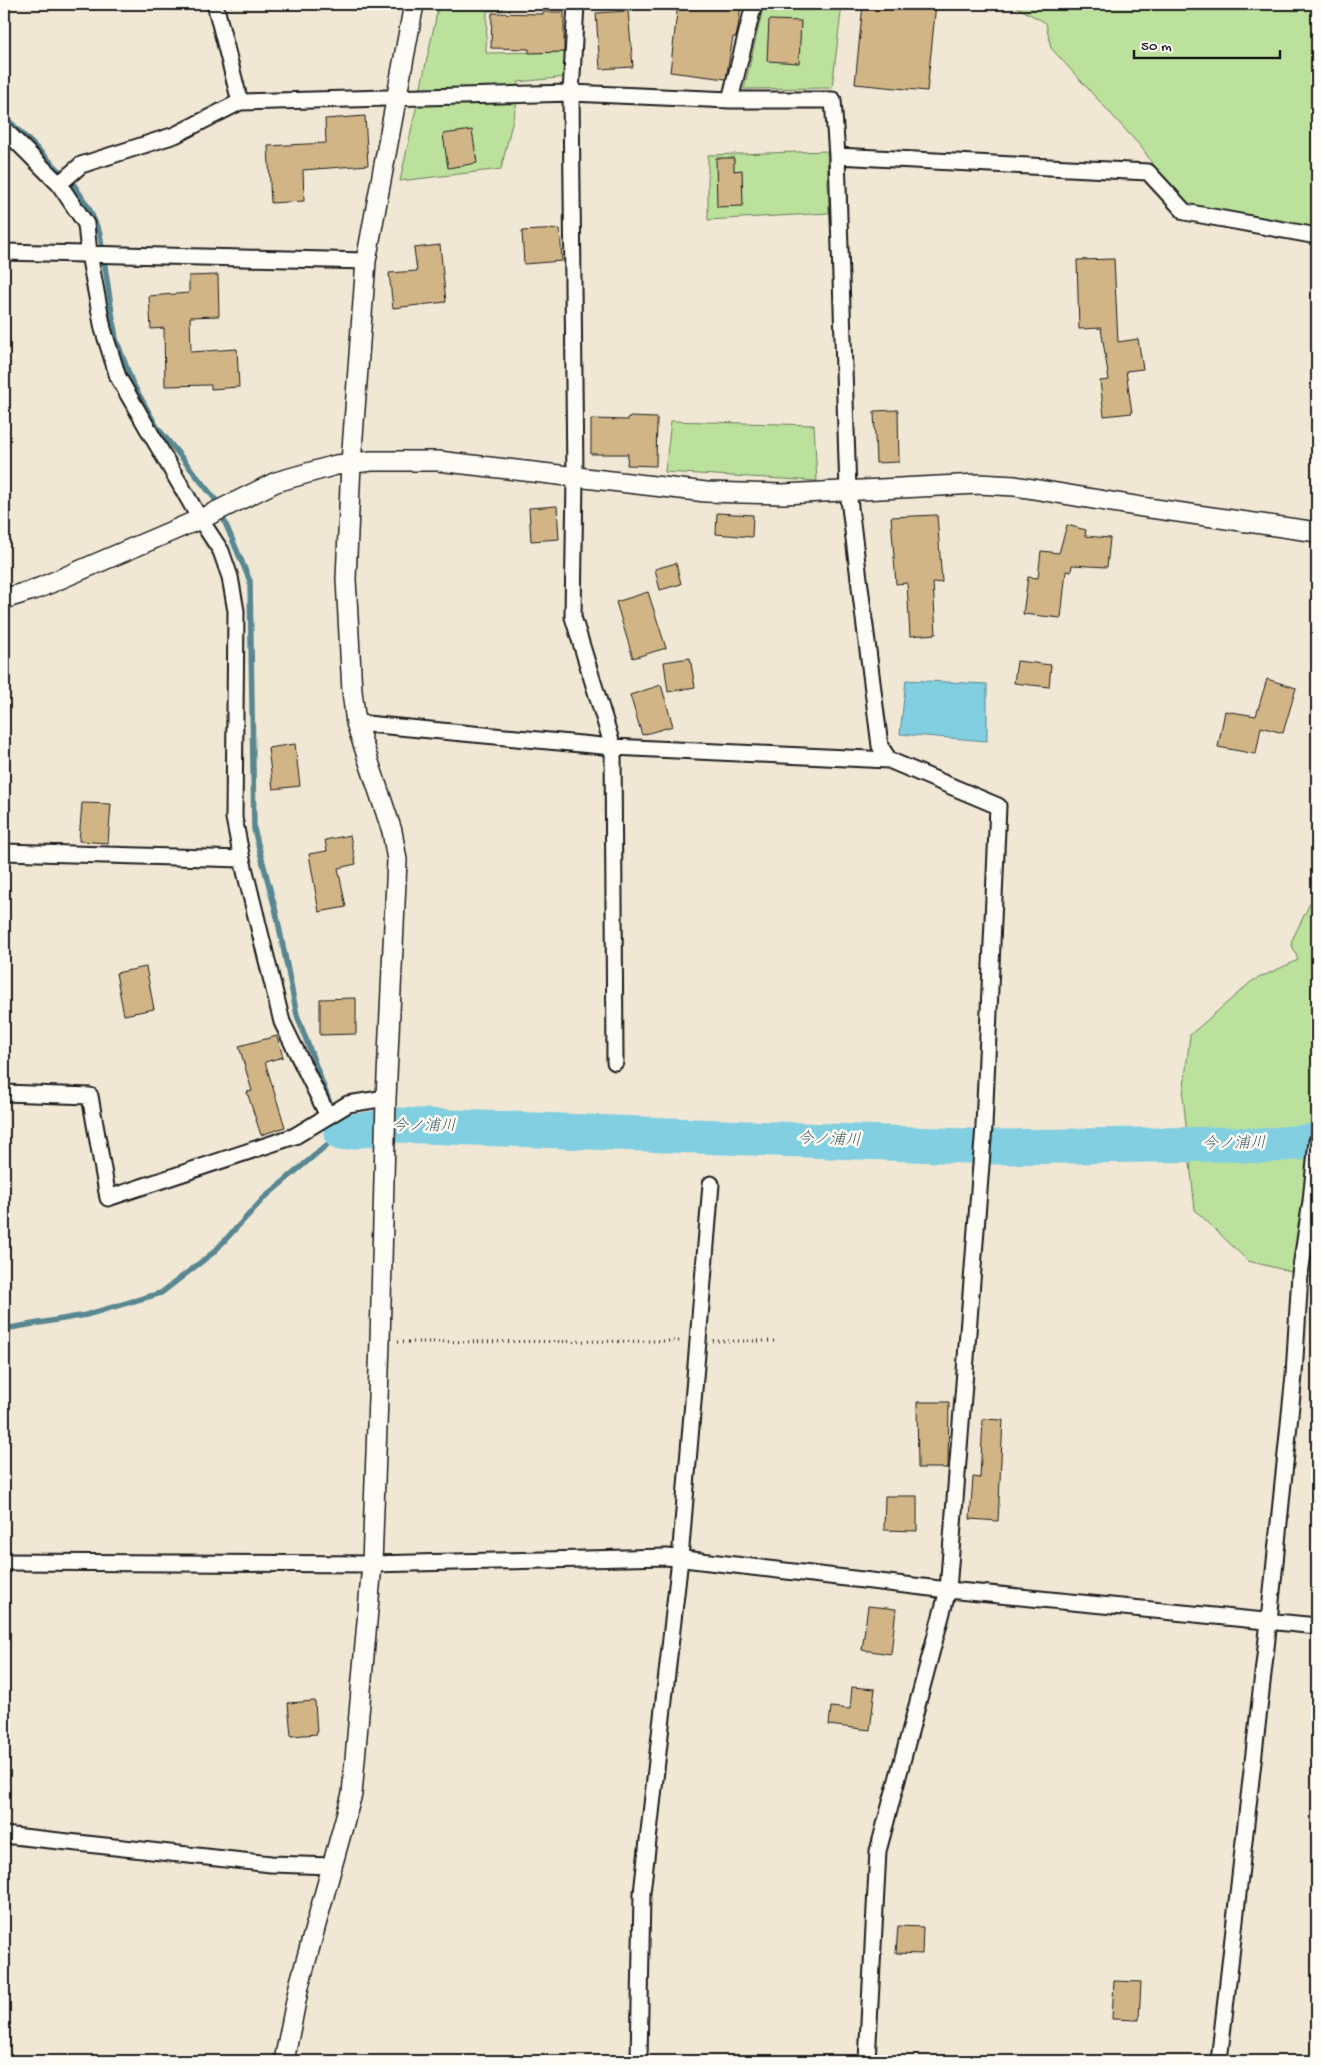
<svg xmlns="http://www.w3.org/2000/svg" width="1321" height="2065" viewBox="0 0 1321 2065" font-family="'Gochi Hand','Klee One',sans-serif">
<rect width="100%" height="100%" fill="#f0e7d5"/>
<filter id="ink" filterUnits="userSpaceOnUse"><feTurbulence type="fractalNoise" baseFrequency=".02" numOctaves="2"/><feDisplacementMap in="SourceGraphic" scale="10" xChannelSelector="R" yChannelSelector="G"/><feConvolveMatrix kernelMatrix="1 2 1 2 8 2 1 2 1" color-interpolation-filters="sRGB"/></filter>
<g filter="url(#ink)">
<path fill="#bbe19c" stroke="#6c7e5c" d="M439,4h64v6l-16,1 -1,42 79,-1 2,25 -49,5v16l-17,71 -101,12z
M764,4h78l-10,84 -88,1z
M1011,4h306v232l-132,-24 -43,-64 -91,-100 -5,-25z
M827,151l2,62 -121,7v-65z
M671,421l143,4 3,56 -152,-9z
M1317,889v389l-69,-17 -53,-51 -12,-114 7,-61 62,-54 46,-21 -7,-18z"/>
<path fill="#81cfe0" stroke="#598792" d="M906,680l81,4v57l-87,-7z"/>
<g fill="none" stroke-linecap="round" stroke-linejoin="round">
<path stroke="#598792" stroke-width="5.5" d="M4,116l70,69 15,23 11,26 16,105 16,43 25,45 58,72 35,82 4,248 22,83 21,103 44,118 -77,65 -50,54 -53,41 -75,22 -82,14"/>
<path stroke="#81cfe0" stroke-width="35" d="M341,1133l56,-8 598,22 238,-3 27,2 57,-5"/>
</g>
<path fill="#d1b586" stroke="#1c1c1c" d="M678,4h63l-3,24 -2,9h-3l-7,42 -56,-7z
M863,4h73l-9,87 -72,-7z
M628,11l5,56 -33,2 -4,-56z
M543,12h21v40l-35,1v-4l-38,-1 1,-35 51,1z
M769,20l32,1 -2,42 -32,-2z
M365,116l3,49 -65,5 1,31 -33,2 -3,-57 58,-3 -1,-24z
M472,130l5,33 -29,5 -5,-34z
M716,158h18v13l8,-1 1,36 -26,1z
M560,229l2,32 -38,3 -2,-33z
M440,245l6,57 -53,6 -4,-35 28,-2 -3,-23z
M1114,259l4,83 20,-3 5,30 -17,2 6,42 -28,3 -4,-35 9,-1 -8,-52 -22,1 -2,-69z
M218,275l1,41 -29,1 1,35 46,-3 2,38 -28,2v-4l-46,1 -1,-58 -13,1 -2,-33 40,-3v-17z
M898,410l1,52 -23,1 -2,-52z
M628,417l29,1 -1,48 -29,-1 1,-11h-37v-35l37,1z
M557,506l2,33 -28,2 -2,-33z
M717,513l36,2 -1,22 -36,-3z
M937,515l5,67 -9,1 3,51 -26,2 -3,-53 -11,1 -5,-67z
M1067,525l19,5 -1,6 25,2 -3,29 -35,-2 -1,7 -5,-1 -5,47 -38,-4 5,-37 10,1 3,-27 18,2z
M676,563l5,21 -21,6 -5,-21z
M648,592l18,56 -33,10 -17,-56z
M690,658l5,29 -27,5 -4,-30z
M1017,661l34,4 -2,22 -35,-4z
M1267,679l29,9 -13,45 -22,-6 -5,27 -38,-7 7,-36 31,5z
M661,685l12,41 -31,9 -12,-40z
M295,744l5,42 -27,3 -5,-41z
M82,803l29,1 -3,39 -29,-2z
M350,835l6,29 -18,4 8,39 -27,5 -10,-58 18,-3 -2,-11z
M146,967l8,42 -30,6 -8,-42z
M356,998v36l-36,1v-36z
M277,1036l6,21 -18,5 20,65 -24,8 -14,-43 5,-1 -13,-45z
M917,1402h32l-1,66h-30z
M983,1419l20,1 -5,101 -28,-2 3,-42 7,1z
M885,1496h32v35l-33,-1z
M868,1606l28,3 -5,45 -29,-4z
M852,1687l23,2 -5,41 -41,-5 2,-18 19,2z
M315,1701l2,33 -26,2 -3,-33z
M898,1926l25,1 -1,27 -26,-1z
M1114,1981l27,1 -2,38 -27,-1z"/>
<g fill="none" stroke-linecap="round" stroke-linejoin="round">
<g stroke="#1c1c1c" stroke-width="19">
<path id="minor" d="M215,4l25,98
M576,4l-5,89 4,384 -2,140 40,130 2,315
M730,100l24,-96
M4,129l55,55 27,40 3,30 14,75 15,48 82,142 21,32 9,26 6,34 -2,207 8,41 40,163 46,94
M837,156l311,16 37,40 132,24
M59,184l22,-19 94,-30 65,-33 331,-9 159,7h103l4,56 11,335 32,255 9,14 109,46 -14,320 -36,464 -70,261 -11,210
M4,252l362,9
M356,723l257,24 276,13
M4,852l238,7
M4,1093l86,3 18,102 187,-62 53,-32 38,-6
M4,1562l368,2 295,-7 281,33 369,36
M4,1835l267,29 61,2
M639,2061l3,-168 38,-334 31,-375
M1219,2061l50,-440 25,-246 6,-101 11,-73 6,-60"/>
</g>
<g stroke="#1c1c1c" stroke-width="22">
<path id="tertiary" d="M4,599l35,-11 168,-72 69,-34 60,-17 36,-4h66l268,31 77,2 195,-10 37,2 127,21 175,25
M284,2061l15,-75 53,-192 20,-230 8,-222 6,-244 11,-238 -5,-29 -36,-108 -4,-32 -6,-112 5,-116 15,-202 48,-257"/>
</g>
<path stroke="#1c1c1c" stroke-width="3" stroke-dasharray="1 4" stroke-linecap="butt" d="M713,1341h63
M398,1342l284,-1"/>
<use href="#minor" stroke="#fdfcf7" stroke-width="15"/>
<use href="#tertiary" stroke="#fdfcf7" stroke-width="19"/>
</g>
</g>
<g text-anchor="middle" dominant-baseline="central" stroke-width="5" stroke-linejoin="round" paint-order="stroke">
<g font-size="16" font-style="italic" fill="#3f5b61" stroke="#fdfcf7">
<text x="424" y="1127">今ノ浦川</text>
<text transform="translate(829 1141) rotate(2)">今ノ浦川</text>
<text transform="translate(1234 1145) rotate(-1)">今ノ浦川</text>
</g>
</g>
<rect width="1321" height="2065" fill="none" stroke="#fdfcf7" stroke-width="20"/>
<rect x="10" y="10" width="1301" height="2045" fill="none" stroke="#1c1c1c" stroke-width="2" filter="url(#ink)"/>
<path d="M1134 50v8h146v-8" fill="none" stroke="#1c1c1c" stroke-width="2.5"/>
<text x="1141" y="50" font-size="15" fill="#1c1c1c" stroke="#fdfcf7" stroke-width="4" paint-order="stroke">50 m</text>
</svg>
